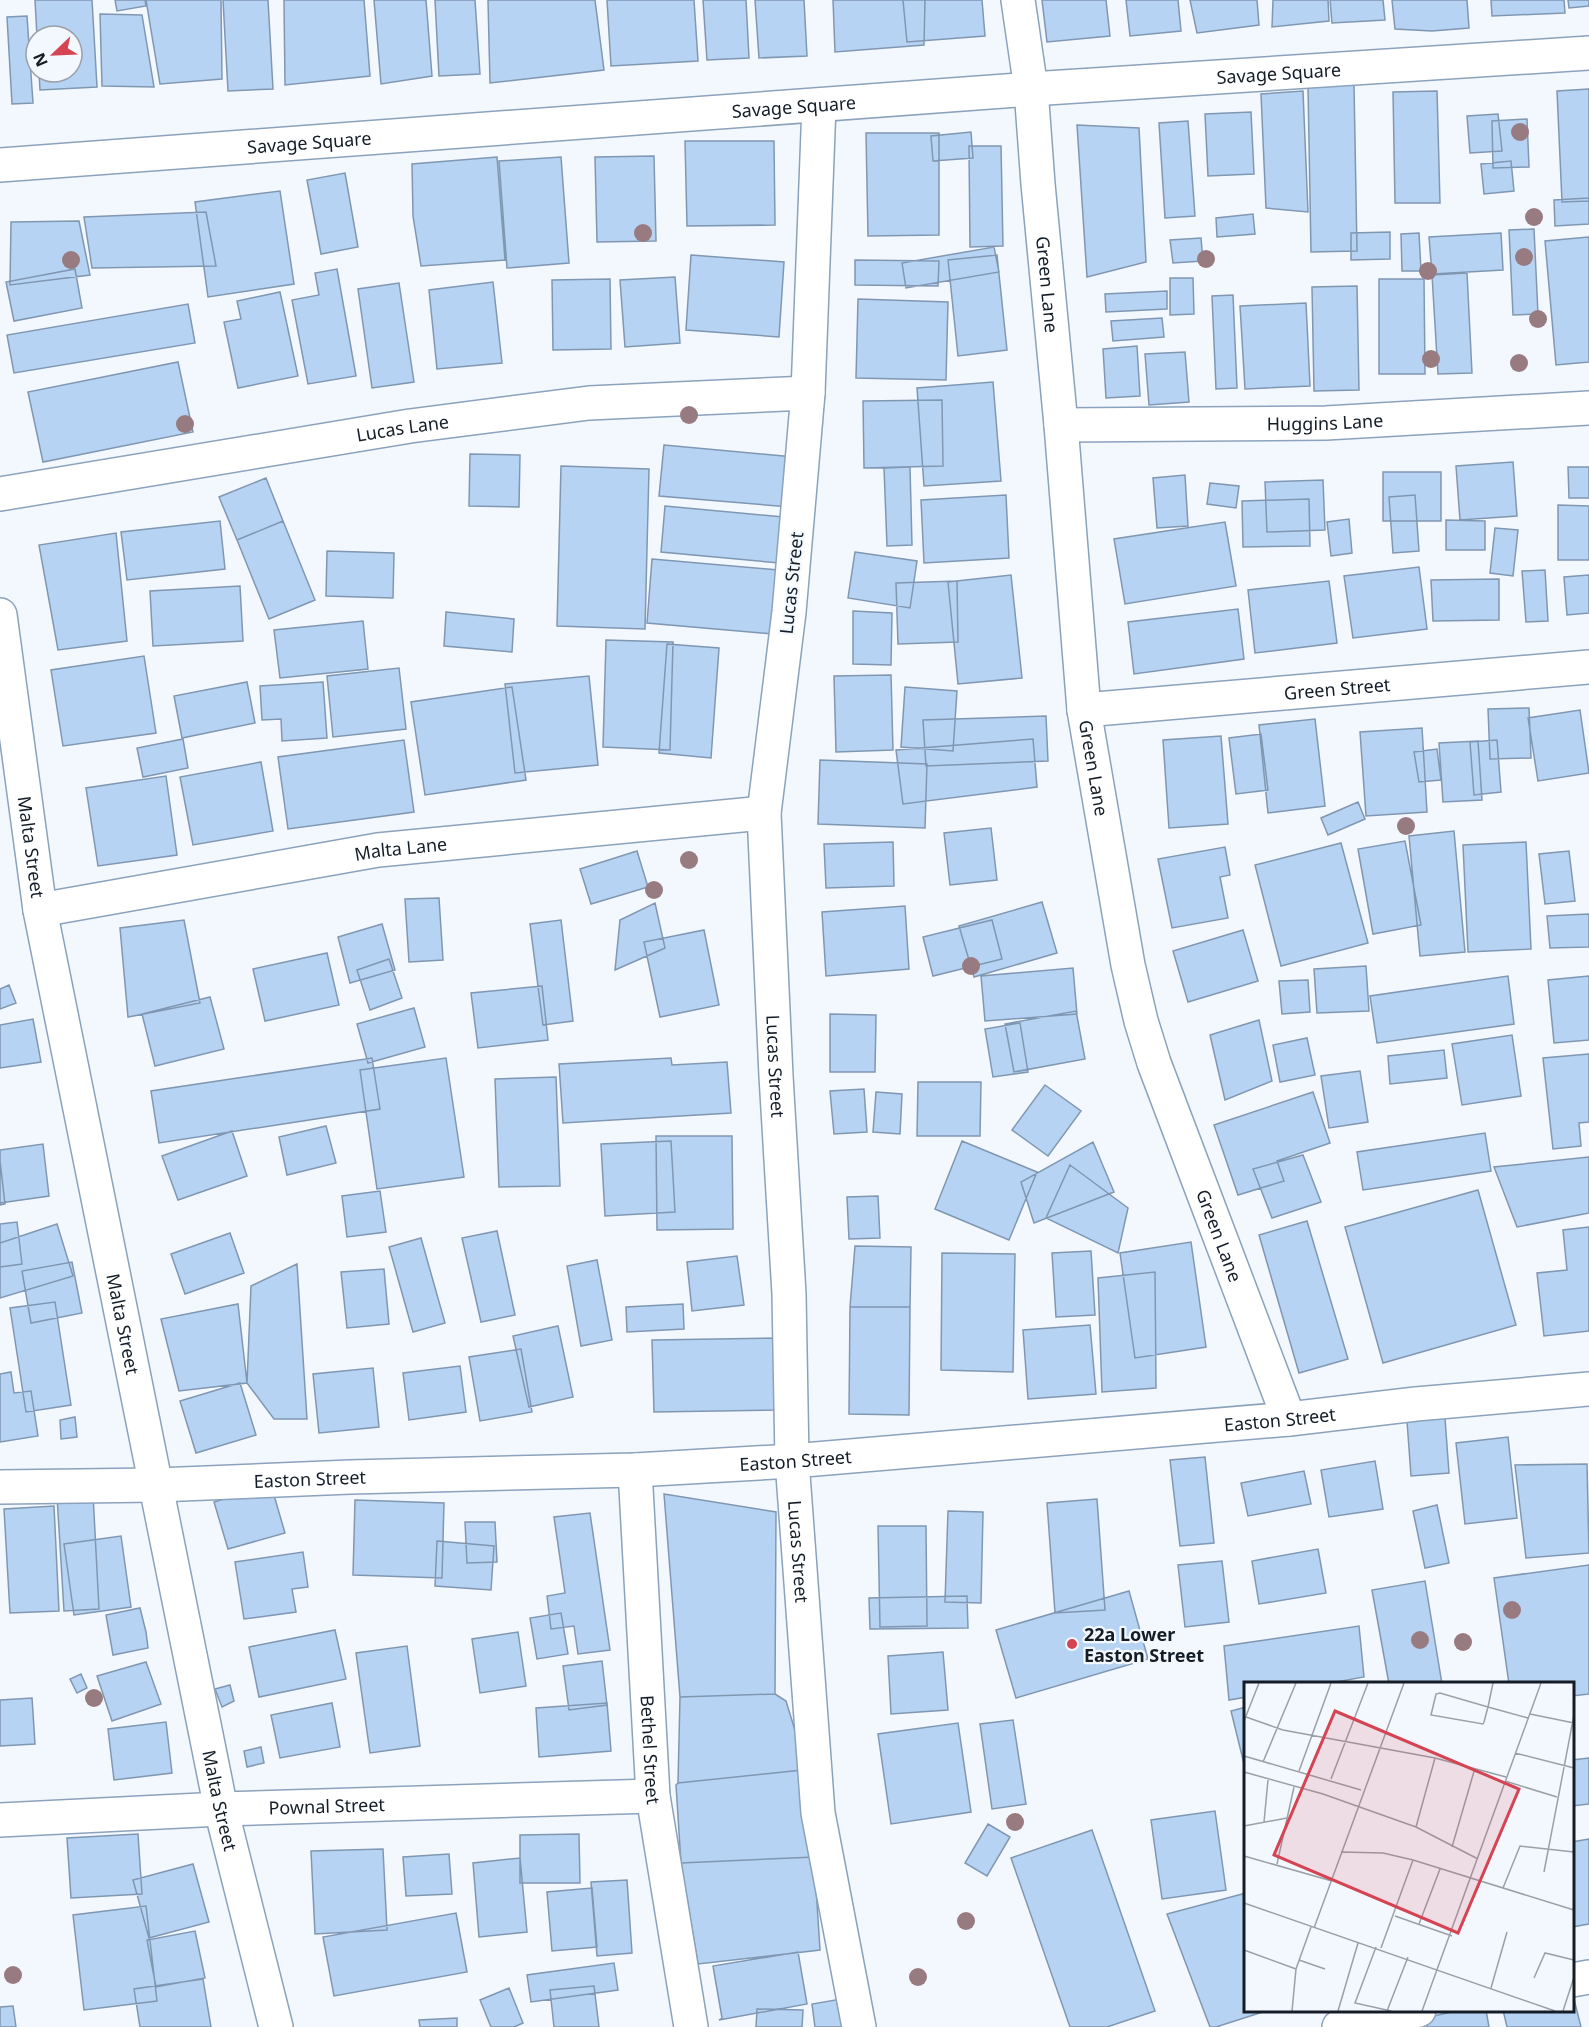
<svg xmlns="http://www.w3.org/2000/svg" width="1589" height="2027" viewBox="0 0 1589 2027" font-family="'Noto Sans',sans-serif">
<rect width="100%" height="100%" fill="#f3f8fe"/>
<path fill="#b7d3f4" stroke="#8097b2" stroke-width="1.5" d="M35,0h57l5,87 -57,3 -1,-18h33v-36h-35z
M115,0h30l1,6 -29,5z
M146,0h75l1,79 -62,5z
M223,0h45l5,89 -45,2z
M284,0h80l6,76 -85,9z
M374,0h52l6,76 -51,8z
M435,0h40l5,74 -41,2z
M488,0h107l9,70 -114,13z
M607,0h87l4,61 -87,5z
M703,0h43l3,58 -42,2z
M755,0h49l3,56 -48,2z
M833,0h92l-1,45 -89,7z
M903,0h79l3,36 -78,6z
M1042,0h64l4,36 -63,6z
M1126,0h52l3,31 -51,5z
M1190,0h67l2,25 -62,8z
M1273,0h55l1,21 -57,6z
M1330,0h53l2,20 -53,3z
M1392,0h75l2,28 -37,3 -37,-2z
M1491,0h73l1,13 -73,3z
M1568,0h21v6l-20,2z
M100,14l42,1 12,72 -52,-1z
M27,16l6,87 -21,1 -5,-87z
M1354,85l3,166 -46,1 -3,-166z
M1589,89v112l-27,1 -5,-111z
M1303,91l5,121 -42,-4 -5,-114z
M1437,91l3,112h-45l-2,-111z
M1251,112l3,62 -46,2 -3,-62z
M1498,114l4,37 -32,2 -3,-37z
M1527,119l2,48 -36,1 -1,-47z
M1188,121l7,95 -30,2 -6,-95z
M1077,125l62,3 7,134 -59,15z
M971,132l2,26 -40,3 -2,-25z
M866,133h73v102l-71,1z
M685,141h89l1,84 -88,1z
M969,146h32l2,100 -33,1z
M654,156l2,85 -59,1 -2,-85z
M497,157l8,103 -84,6 -8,-50 -1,-52z
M561,157l8,106 -62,5 -8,-107z
M1511,161l3,30 -30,3 -3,-30z
M345,173l13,74 -37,7 -14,-74z
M280,191l14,93 -86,13 -13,-95z
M1589,198v26l-34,2 -1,-26z
M206,212l10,54 -124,2 -8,-51z
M1253,214l2,20 -38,3 -1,-19z
M79,221l11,54 -80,10 1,-63z
M1534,229l4,85 -25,1 -4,-85z
M1390,232v27l-39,1v-27z
M1419,233l2,38h-19l-1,-37z
M1501,233l2,37 -71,4 -3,-37z
M1589,237v125l-33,3 -11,-124z
M1201,238l2,23 -30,2 -3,-23z
M994,247l5,25 -93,16 -4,-25z
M691,255l93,7 -5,75 -93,-7z
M997,255l10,95 -49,6 -10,-96z
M855,260l84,1 -1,25 -83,-1z
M75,269l7,39 -68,13 -8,-39z
M337,269l19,107 -48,8 -16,-84 27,-5 -4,-22z
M1467,273l5,100 -34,1 -6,-99z
M675,277l5,66 -55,4 -5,-67z
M1170,278h23l1,36 -24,1z
M610,279l1,70 -58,1 -1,-70z
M1379,279h45l1,95h-46z
M493,282l9,81 -65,6 -8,-79z
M399,283l15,99 -42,6 -14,-99z
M1357,286l2,104 -45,1 -2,-104z
M1167,291v18l-61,3 -1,-18z
M280,292l18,84 -60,12 -14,-66 17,-3 -4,-18z
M1233,295l4,93 -21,1 -4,-93z
M858,299l90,3 -2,78 -90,-2z
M1306,303l4,83 -65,3 -5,-83z
M188,304l7,39 -181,30 -7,-38z
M1162,318l2,19 -51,4 -2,-20z
M1137,346l3,50 -34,2 -3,-49z
M1185,352l4,50 -40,3 -4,-51z
M178,362l15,70 -150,30 -15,-70z
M993,382l8,99 -77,5 -7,-98z
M942,400l1,66 -79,2 -1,-67z
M664,445l130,12 -4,50 -131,-11z
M470,454l50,1 -1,52 -50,-1z
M1513,462l4,54 -57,4 -4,-54z
M561,466l88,3 -4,160 -88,-3z
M910,467l2,78 -25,1 -3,-78z
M1568,467h21v31h-20z
M1383,472h58v49h-58z
M1185,475l3,51 -31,2 -4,-50z
M266,478l17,43 -46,19 -18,-43z
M1323,480l2,50 -58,2 -2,-50z
M1210,483l29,3 -3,22 -29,-4z
M1006,495l3,63 -85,5 -3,-63z
M1415,495l4,56 -26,2 -4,-56z
M1309,499l1,47 -67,1 -1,-46z
M1558,505l31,1v54h-31z
M665,506l118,11 -4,46 -118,-11z
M1349,519l3,34 -21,3 -4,-34z
M1446,520l39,1v29h-39z
M220,521l5,48 -98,11 -6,-48z
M283,521l32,79 -46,19 -32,-79z
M1225,522l11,64 -111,18 -11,-65z
M1495,528l23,2 -5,46 -23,-3z
M116,533l11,108 -69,9 -19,-105z
M327,551l67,2 -1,45 -67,-2z
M855,552l62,9 -7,47 -62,-10z
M652,559l126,11 -6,64 -125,-11z
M1419,567l8,62 -74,9 -9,-62z
M1545,570l3,51 -22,1 -4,-51z
M1011,575l11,103 -64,6 -10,-102z
M1589,575v38l-22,2 -3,-38z
M1499,579v41l-66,1 -2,-41z
M957,581l1,61 -60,2 -2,-61z
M1329,581l8,62 -82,10 -7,-63z
M240,586l3,55 -90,5 -3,-55z
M1238,609l6,50 -110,15 -6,-52z
M853,611l39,2 -1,52 -38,-1z
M446,612l68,7 -2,33 -68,-6z
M363,621l5,48 -88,9 -6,-48z
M606,640l67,2 -3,108 -67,-3z
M667,644l52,4 -8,110 -52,-5z
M144,656l12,77 -93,13 -12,-76z
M399,668l7,61 -73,8 -6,-61z
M891,675l2,75 -57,2 -2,-76z
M589,676l9,89 -83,8 -10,-89z
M247,682l8,41 -73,15 -8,-42z
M323,682l4,56 -45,3 -1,-22 -19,1 -2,-34z
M512,687l14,93 -101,15 -14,-93z
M905,687l52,4 -4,60 -52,-4z
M1529,708l2,50 -41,1 -2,-50z
M1580,710l9,63 -51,8 -10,-63z
M1046,716l2,45 -122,5 -3,-46z
M1315,719l10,87 -57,7 -9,-88z
M1422,728l5,84 -61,4 -6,-84z
M1261,734l7,56 -32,4 -7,-56z
M1221,736l7,88 -59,4 -6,-88z
M183,739l5,29 -45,9 -6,-29z
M1033,739l4,48 -134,17 -7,-54z
M404,740l10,72 -126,17 -10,-72z
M1497,740l4,52 -27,3 -4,-53z
M1478,741l4,59 -39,2 -4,-59z
M1437,749l4,31 -22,2 -5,-30z
M820,760l107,4 -2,64 -107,-4z
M261,762l12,69 -80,14 -13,-68z
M166,776l11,79 -79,11 -12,-78z
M1358,802l7,17 -37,16 -7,-17z
M991,828l6,52 -47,5 -6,-52z
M1454,831l11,121 -45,4 -11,-120z
M1405,841l16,84 -48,9 -15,-85z
M893,842l1,44 -68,2 -2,-44z
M1526,842l5,107 -63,3 -5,-107z
M1341,843l27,100 -87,23 -26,-101z
M1225,847l5,28 -10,2 8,41 -56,10 -14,-69z
M637,851l11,36 -57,17 -11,-35z
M1569,851l6,50 -30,3 -6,-50z
M439,898l4,62 -34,2 -4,-63z
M1042,902l15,51 -83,24 -15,-51z
M655,903l10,45 -50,22 5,-50z
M905,906l4,63 -83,7 -4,-64z
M1589,914v33l-39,1 -3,-32z
M184,920l16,83 -72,14 -8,-89z
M561,920l12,101 -30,4 -13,-101z
M992,920l10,39 -69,17 -10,-39z
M382,924l13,46 -45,13 -12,-46z
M704,930l15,75 -59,12 -16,-75z
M1243,930l15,51 -70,21 -15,-51z
M327,953l12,52 -74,16 -12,-52z
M389,959l13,39 -32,12 -13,-40z
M1366,966l3,45 -52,2 -3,-44z
M1073,968l4,46 -92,7 -4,-45z
M1508,976l6,48 -137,19 -7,-47z
M1589,976v64l-35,3 -6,-63z
M1308,980l2,32 -28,2 -3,-33z
M9,985l7,18 -16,6v-20z
M542,986l6,54 -70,8 -7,-55z
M210,997l14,52 -69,17 -13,-52z
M414,1008l11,39 -57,16 -11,-39z
M1076,1011l9,48 -71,13 -9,-48z
M830,1014l46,1 -1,57h-45z
M33,1019l8,43 -41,6v-43z
M1259,1020l13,61 -47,19 -15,-65z
M1020,1023l8,49 -35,5 -8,-48z
M1512,1035l9,61 -59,9 -10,-61z
M1307,1038l8,37 -35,7 -7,-37z
M1444,1050l3,28 -57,6 -2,-28z
M1589,1054v68l-10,1 2,23 -28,3 -10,-91z
M372,1058l8,51 -221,34 -8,-52z
M446,1058l18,119 -87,12 -17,-119z
M671,1058l1,7 55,-3 4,51 -168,10 -4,-59z
M1360,1071l8,51 -39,6 -8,-52z
M556,1077l4,109 -61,1 -4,-108z
M918,1082h63l-1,54h-63z
M1045,1085l36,26 -33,45 -36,-26z
M864,1089l3,43 -33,2 -4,-43z
M876,1092l26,2 -2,40 -27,-2z
M1313,1092l17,51 -53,18 7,20 -46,14 -24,-70z
M326,1126l10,37 -49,12 -8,-38z
M232,1131l15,45 -69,24 -16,-44z
M1485,1133l6,38 -128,19 -6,-38z
M656,1136h76l1,93 -76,1z
M671,1141l4,71 -70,4 -4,-72z
M962,1141l75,31 -28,68 -74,-31z
M1093,1142l21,50 -80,31 -13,-41z
M43,1144l6,52 -49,7v-53z
M1303,1155l18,47 -49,16 -19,-49z
M1589,1157v56l-72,14 -23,-60z
M0,1161l5,43 -5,1z
M1070,1165l58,43 -10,45 -72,-35z
M1478,1190l38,135 -133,38 -38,-136z
M380,1191l6,41 -39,5 -5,-41z
M878,1196l2,42 -31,1 -2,-42z
M1307,1221l41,138 -49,14 -40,-138z
M17,1222l5,42 -22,3v-43z
M57,1224l16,52 -73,22v-55z
M1589,1227v104l-45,5 -7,-63 30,-3 -4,-40z
M497,1231l18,84 -34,7 -19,-84z
M230,1233l14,40 -59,21 -14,-40z
M421,1238l24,85 -32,9 -24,-85z
M1191,1242l15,105 -71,11 -15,-105z
M855,1246l56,1 -1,60h-60z
M1091,1251l4,64 -39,2 -4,-64z
M942,1253l73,1 -2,118 -72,-2z
M737,1256l7,49 -52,6 -5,-49z
M597,1260l15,80 -31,6 -14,-80z
M72,1262l10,51 -51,10 -9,-52z
M297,1264l10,155h-33l-27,-36 4,-97z
M384,1269l5,55 -42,4 -6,-56z
M1155,1272l1,116 -54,4 -4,-114z
M55,1302l16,103 -45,7 -16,-104z
M238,1304l9,79 -68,8 -18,-72z
M683,1304l1,25 -57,3 -1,-25z
M850,1307h60l-1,108 -60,-1z
M1090,1325l6,69 -68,5 -5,-69z
M558,1326l15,71 -44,10 -16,-71z
M779,1338l1,72 -126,2 -2,-72z
M521,1349l11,63 -52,9 -11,-64z
M460,1366l6,46 -57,8 -6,-47z
M373,1368l6,59 -60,6 -6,-59z
M11,1372l3,21 17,-2 7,45 -38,6v-68z
M240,1383l16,52 -60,18 -16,-52z
M75,1417l2,20 -16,2 -1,-19z
M1445,1418l4,55 -38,3 -4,-55z
M1508,1437l9,81 -52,6 -9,-81z
M1205,1457l9,86 -34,3 -10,-86z
M1375,1461l8,48 -54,8 -8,-47z
M1587,1464l2,89 -63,5 -11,-93z
M1304,1471l7,33 -63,12 -7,-33z
M271,1485l14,48 -57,16 -14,-47z
M93,1494l6,115 -35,2 -7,-115z
M664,1494l112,18 -1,182 -95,3z
M1097,1499l8,111 -50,3 -8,-110z
M355,1500l89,3 -2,75 -89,-3z
M1437,1505l12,58 -24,5 -12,-57z
M54,1506l5,105 -49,2 -6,-104z
M948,1511l35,1 -2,91 -36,-1z
M590,1513l20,137 -32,4 -4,-28 -23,3 -4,-33 18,-3 -11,-76z
M465,1522h30l2,40 -30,1z
M878,1526h48l1,100 -47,1z
M121,1536l10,71 -57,8 -10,-71z
M437,1541l57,5 -3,44 -56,-4z
M1318,1549l8,44 -67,11 -7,-43z
M303,1552l5,35 -16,2 4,23 -52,7 -9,-57z
M1222,1561l7,61 -44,5 -7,-62z
M1589,1565v129l-17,2v-12h-63l-15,-106z
M1425,1581l17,103h-53l-17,-94z
M1129,1591l19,68 -132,39 -20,-68z
M967,1596l1,32 -98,1 -1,-31z
M140,1608l6,24 2,16 -35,7 -7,-40z
M561,1613l7,41 -31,5 -7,-41z
M1359,1626l5,51 -39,7h-79v13l-17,3 -5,-54z
M335,1630l11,49 -87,18 -10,-50z
M518,1632l8,54 -46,7 -8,-54z
M407,1646l13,100 -50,7 -14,-100z
M943,1652l5,58 -57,4 -3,-58z
M602,1661l5,44 -38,5 -6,-44z
M146,1662l15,42 -49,17 -15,-45z
M81,1674l6,14 -10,5 -7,-14z
M230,1685l4,16 -12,6 -7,-18z
M775,1694l11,7 11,36 5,33 -124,13 2,-86z
M32,1698l3,46 -35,2v-46z
M332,1703l8,44 -60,11 -9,-43z
M607,1703l4,48 -72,6 -3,-49z
M1246,1707v65l-15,-61z
M1013,1720l13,84 -34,5 -12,-85z
M166,1722l6,51 -58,7 -6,-51z
M958,1723l13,89 -80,12 -13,-90z
M261,1747l3,16 -17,4 -3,-16z
M1589,1758v46l-17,2v-46z
M802,1770l12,87 -133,6 -5,-78 2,-2z
M1215,1811l11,79 -64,9 -11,-79z
M988,1824l22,13 -23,39 -22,-13z
M1092,1830l63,181 -48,16h-37l-59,-169z
M138,1834l4,60 -71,4 -4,-60z
M579,1834l1,49h-60v-48z
M1589,1839v85l-17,3v-85z
M383,1849l4,81 -72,4 -4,-83z
M449,1854l3,40 -46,2 -3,-39z
M814,1857l6,93 -122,14 -17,-101z
M520,1858l7,74 -48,5 -6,-74z
M193,1864l16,58 -60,16 -16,-58z
M627,1880l5,73 -35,3 -6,-74z
M592,1888l5,59 -45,4 -5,-59z
M1246,1893v117h23l-53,17h-6l-43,-113z
M146,1906l11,95 -73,9 -11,-95z
M456,1913l11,59 -133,24 -11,-59z
M195,1931l10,47 -49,9 -9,-47z
M798,1952l9,52 -88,16 3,-2 -9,-52z
M614,1963l4,27 -87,12 -4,-27z
M203,1979l8,48h-71l-6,-38z
M594,1986l5,41h-45l-4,-37z
M509,1988l14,35 -9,4h-23l-11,-27z
M1572,1991l9,36h-74l-4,-17h69z
M841,1999l4,28h-30l-3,-23z
M13,2006l3,21h-16v-20z
M757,2009l46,1 -1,17h-46z
M1460,2010h26l3,17h-62l-2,-9z
M457,2018v9h-37l-1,-7z"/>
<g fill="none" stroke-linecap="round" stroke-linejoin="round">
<g stroke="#8ba2bd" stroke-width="36">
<g id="minor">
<path id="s1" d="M1018,0l13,89 7,95 23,241 23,285 44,255 13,56 13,42 135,356"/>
<path id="s2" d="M819,105l-11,288 -19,219 -25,201 12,263 13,218 3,167 26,352 41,214"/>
<path id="s3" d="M0,165l1031,-76 558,-36"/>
<path id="s4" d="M1061,425l265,-2 263,-15"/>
<path id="s5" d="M0,494l410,-68 179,-23 219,-10"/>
<path id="s6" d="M0,615l40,295 181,899 55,218"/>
<path id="s7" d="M1084,710l505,-43"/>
<path id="s8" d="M40,910l338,-60 386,-37"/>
<path id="s9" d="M635,1470l18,326 38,231"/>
<path id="s10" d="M0,1487l157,-2 193,-8 285,-7 157,-9 497,-42 127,-15 173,-15"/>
<path id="s11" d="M0,1820l221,-11 432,-13"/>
<path d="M1572,1980l17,-3"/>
<path d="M1339,2027l80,-17"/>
</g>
</g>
<use href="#minor" stroke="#fff" stroke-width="33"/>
</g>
<g fill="#987b80">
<circle cx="1520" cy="132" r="9"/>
<circle cx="1534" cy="217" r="9"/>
<circle cx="643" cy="233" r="9"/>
<circle cx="1524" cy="257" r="9"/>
<circle cx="1206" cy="259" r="9"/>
<circle cx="71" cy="260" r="9"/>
<circle cx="1428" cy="271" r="9"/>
<circle cx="1538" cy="319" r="9"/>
<circle cx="1431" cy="359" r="9"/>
<circle cx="1519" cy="363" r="9"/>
<circle cx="689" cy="415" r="9"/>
<circle cx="185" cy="424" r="9"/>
<circle cx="1406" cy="826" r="9"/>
<circle cx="689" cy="860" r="9"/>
<circle cx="654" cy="890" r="9"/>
<circle cx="971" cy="966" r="9"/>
<circle cx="1512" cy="1610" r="9"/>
<circle cx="1420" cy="1640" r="9"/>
<circle cx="1463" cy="1642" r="9"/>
<circle cx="94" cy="1698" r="9"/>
<circle cx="1015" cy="1822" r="9"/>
<circle cx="966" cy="1921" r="9"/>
<circle cx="13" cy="1975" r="9"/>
<circle cx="918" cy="1977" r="9"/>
</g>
<circle fill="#d54453" stroke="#f3f8fe" stroke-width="2" cx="1072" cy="1644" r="6"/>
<g text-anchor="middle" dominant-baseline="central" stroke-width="4.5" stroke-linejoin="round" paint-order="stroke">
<g font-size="18" fill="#141d27" stroke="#f3f8fe">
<text stroke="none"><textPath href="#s3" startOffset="1282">Savage Square</textPath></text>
<text stroke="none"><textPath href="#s3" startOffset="796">Savage Square</textPath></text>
<text stroke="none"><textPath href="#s3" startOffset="310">Savage Square</textPath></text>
<text stroke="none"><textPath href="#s1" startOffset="286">Green Lane</textPath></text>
<text stroke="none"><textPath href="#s4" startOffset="264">Huggins Lane</textPath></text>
<text stroke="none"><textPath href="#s5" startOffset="408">Lucas Lane</textPath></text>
<text transform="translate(791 583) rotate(-84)">Lucas Street</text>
<text stroke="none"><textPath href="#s7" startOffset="254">Green Street</textPath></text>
<text stroke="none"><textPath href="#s1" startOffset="772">Green Lane</textPath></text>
<text stroke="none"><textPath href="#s6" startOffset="234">Malta Street</textPath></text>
<text stroke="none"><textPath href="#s8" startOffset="366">Malta Lane</textPath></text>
<text stroke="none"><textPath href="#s2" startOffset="964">Lucas Street</textPath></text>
<text stroke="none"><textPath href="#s1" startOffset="1258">Green Lane</textPath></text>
<text stroke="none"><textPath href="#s6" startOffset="720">Malta Street</textPath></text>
<text stroke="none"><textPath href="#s10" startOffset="1282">Easton Street</textPath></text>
<text stroke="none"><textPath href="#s10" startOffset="796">Easton Street</textPath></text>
<text stroke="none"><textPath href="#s10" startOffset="310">Easton Street</textPath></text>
<text stroke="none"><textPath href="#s2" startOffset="1450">Lucas Street</textPath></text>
<text stroke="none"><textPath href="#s9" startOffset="280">Bethel Street</textPath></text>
<text stroke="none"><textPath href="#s6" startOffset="1206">Malta Street</textPath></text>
<text stroke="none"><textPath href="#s11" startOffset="327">Pownal Street</textPath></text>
</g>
<g font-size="18" font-weight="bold" fill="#141d27" stroke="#f3f8fe" text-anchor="start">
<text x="1084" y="1634">22a Lower<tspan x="1084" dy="21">Easton Street</tspan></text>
</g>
</g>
<g transform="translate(1244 1682)">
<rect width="330" height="330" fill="#f3f8fe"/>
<path fill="none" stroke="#9aa0a8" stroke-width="1.5" d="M249,1l-5,24 -4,15 -1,2 -52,-9 5,-21 4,-1 48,14 40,11M286,32l44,9M2,35l37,13 152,28 71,19M0,39l15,-38M271,71l59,15M0,74l117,34M19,80l33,-79M55,89l32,-88M0,90l79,22 93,33 62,32M87,97l37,-96M261,99l52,16M20,140l4,-42M0,144l43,-8M172,145l19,-69M208,165l23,-79M97,170l42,1 30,7 161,50M0,174l88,25M33,182l17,-77M300,190l30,-157M259,206l17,-42 54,6M0,221l311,108M151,234l57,20M175,242l21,-55M70,246l90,-245M132,265l-21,56 36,8M137,266l32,-88M0,268l52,19M55,278l26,9M290,296l11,-25 29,7M247,306l16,-56M48,329l4,-42 15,-42M94,329l20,-68M143,329l21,-54M178,329l119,-328M319,329l11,-34"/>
<path fill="#d54453" fill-opacity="0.15" stroke="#d54453" stroke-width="3" d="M91,29l184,78 -61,144 -184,-78z"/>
<rect width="330" height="330" fill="none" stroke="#141d27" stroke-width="3"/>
</g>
<g transform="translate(54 54) rotate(247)"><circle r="28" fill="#f3f8fe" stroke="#9aa0a8" stroke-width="1.5"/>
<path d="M0-4.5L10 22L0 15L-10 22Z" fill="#d54453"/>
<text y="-9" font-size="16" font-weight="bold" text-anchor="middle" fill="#141d27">N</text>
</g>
</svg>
